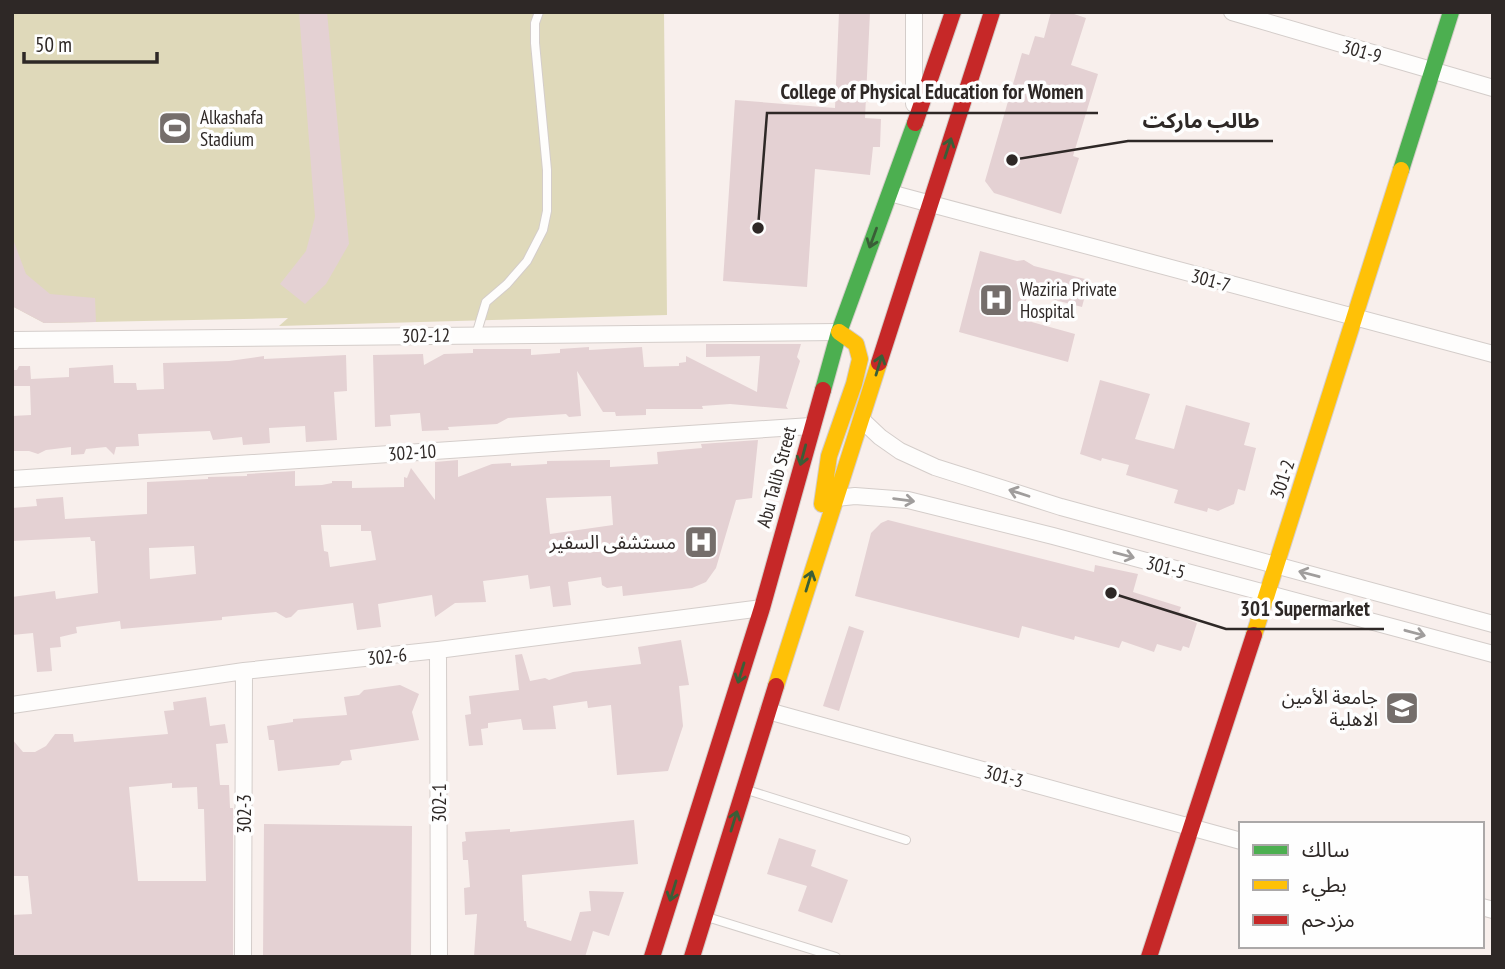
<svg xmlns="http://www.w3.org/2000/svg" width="1505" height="969" viewBox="0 0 1505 969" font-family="'PT Sans Narrow','Noto Sans Arabic',sans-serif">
<rect width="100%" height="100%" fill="#f8efec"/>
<path fill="#dfd9ba" d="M12,12h652l3,303 -388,11 9,-8 -244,5 -32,-17z"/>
<path fill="#e4d1d3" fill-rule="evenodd" d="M299,12h28l22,232 -23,40 -21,20 -25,-20 26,-33 9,-34z
M839,12h31l-5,106 16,1 -1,28h-7l-3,28 -55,-6 -8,118 -84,-6 12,-181 100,8z
M1051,12h17l18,6 -15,47 27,9 -25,82 6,2 -18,56 -67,-21 -9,-12 37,-128 7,2 6,-19 9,2z
M12,242h2l12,32 24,20 45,4 1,24 -52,1 -32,-17z
M980,251l37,10 7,-1 10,6 55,14 -7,27 -54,-14 -7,26 54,15 -7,28 -109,-30z
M706,344h95l-4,13 3,4 -14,45 2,3 -58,-5 -28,2 1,3h-57v6l-30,1 -1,-4h-12l-26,-41 4,45 -12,1 -3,-3 -58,4 -11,6 -49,3 1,3 -27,1 -2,-18 -30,2 1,11 -16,1 -2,-72 50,-1 1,11 20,-11 29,-1v-4h58v6l29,-2v-4l29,-2v3l53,-3 2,20 35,-1v-3l7,-1v-6l71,36 3,-36 -54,1z
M346,355l1,36 -13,1 3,48 -31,2 -1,-16 -36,2 1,15 -27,2 -1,-8 -29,3 -3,-9 -72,3 1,12 -23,1 -2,8 -8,-8 -20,2 -2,5 -13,1v-8l-25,3 -8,4 -9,-3h-17v-35l19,-1 -1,-29h-18v-16h5l2,-4h11l1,13 38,-2v-9l44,-3 1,18h22l1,7 27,-1 -1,-26 66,-2 35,-5v3z
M1100,380l50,14 -15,45 39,10 12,-44 64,18 -6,22 12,3 -11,43 -7,-2 -4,15 -16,7 -10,-3 -1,4 -33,-9 4,-13 -52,-15 3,-10 -27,-7 -1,3 -21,-7z
M758,440l-6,58 -16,2 -20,68 -10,14 -14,6 -69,8 -1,-10 -15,2 -5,-3 -1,-8 -33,5 3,23 -18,2 -3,-21 -20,3 -2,-14 -45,6 3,21 -31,1 -20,14 -3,-22 -54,9 3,23 -24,3 -4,-27 -55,7 -7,7 -5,1 -10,-6 -54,5v3l-101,9 -1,-8 -44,6 1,6 -17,4 1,10 -11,1 2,23 -15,1 -4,-39 -21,2v-38l43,-6 1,8 42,-6 -3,-52h-4l-1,-4 -78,4v-33l25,-2 -1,-7 27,-2 2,22 82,-5v-32l61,-3v-2l39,-1v-2l48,-3v15l27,-1 10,-2v-2h20v7l52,-1v-10l3,1 4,-10 24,32v-38l23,-2v17l34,-13 19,-1v3l36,-2v-3l63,-1v7l48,-3 -1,-12 45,-4 -1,-4zM611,496l2,29 -63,9 -4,-36zM321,525h40v6h10l5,29 -46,7 -2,-15 -4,-1zM194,546l2,28 -46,5 -1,-31z
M888,520l206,52 1,-7 43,9 -5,18 48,15 -2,5 9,3 -1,4 10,4 -8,25 -6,-2 -2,5 -24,-7 -3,8 -32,-11 -3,7 -44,-12 -1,4 -52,-14 -3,12 -164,-42 16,-63 10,-10z
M849,626l15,5 -25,80 -16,-5z
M681,640l8,45 -10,1 4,40 -15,45 -51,4 -6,-70 -23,3 -1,-7 -34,5 3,23 -33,1 -2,-11 -33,4v5l-7,1 2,16 -14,1 -4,-31 6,-1 -2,-18 50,-6 -4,-35 7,-1 8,27 15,-3 4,2 24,-8 68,-8 -3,-17z
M400,685l19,9 -7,18 7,28 -69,10 2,10 -10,1 -3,4 -61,6 -4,-31h-5l-2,-14 26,-4v-3l54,-4 -3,-18 15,-2 5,-5z
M206,697l4,29 15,-2 3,19 -12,1 4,41h9l1,23h3v149h-219l-2,-42 20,-1 -4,-38h-16v-137l11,13h12l11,-6 9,-12h18l1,8 94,-8 -4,-23 10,-1 -1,-8zM172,783v5l25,-1 1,22h6l2,72h-68l-9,-94z
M634,820l4,44 -116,11 2,46h2l1,6 44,14 9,-29 11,-1 -2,-20 35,1 -15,44 -16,-5 -8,26h-111l3,-43 -12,1 -1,-27 6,-1 -2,-27h-5l-1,-18 4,-1 -1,-9 45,-3v3z
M264,824l148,2 -1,131h-148z
M779,838l37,12 -5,16 37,14 -16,43 -34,-12 9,-25 -40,-12z"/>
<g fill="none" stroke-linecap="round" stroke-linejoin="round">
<g stroke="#d4cdca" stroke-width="10">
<path id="lane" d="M476,335l10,-33 21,-18 20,-23 16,-31 4,-19v-41l-12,-127v-20l4,-11
M747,790l159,50
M707,917l129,40"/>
</g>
<g stroke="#d4cdca" stroke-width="18">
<path id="street" d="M1232,12l261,76
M914,104v-92
M890,193l603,161
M12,340l827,-8
M862,420l18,17 20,14 35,16 126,40 432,117
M12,479l799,-53
M836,498l19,-2 53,4 145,36 440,118
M438,650l1,307
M12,705l232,-34 194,-21 324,-42
M768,711l473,130
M1482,907l11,3
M243,957l1,-286"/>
</g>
<g stroke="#d4cdca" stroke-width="18">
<path id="fast" d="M1401,170l50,-158
M823,390l16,-58 76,-209"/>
</g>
<g stroke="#d4cdca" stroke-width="18">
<path id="slow" d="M822,504l7,-48 25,-72 6,-25 -4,-15 -17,-12
M1254,635l147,-465
M776,686l103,-323"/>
</g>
<g stroke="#d4cdca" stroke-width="18">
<path id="jam" d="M915,123l38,-111
M879,363l113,-351
M652,957l110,-349 61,-218
M692,957l84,-271
M1149,957l105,-322"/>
</g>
<use href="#lane" stroke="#fefdfc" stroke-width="8"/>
<use href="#street" stroke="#fefdfc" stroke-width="16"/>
<use href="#fast" stroke="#4caf50" stroke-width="16"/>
<use href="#slow" stroke="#ffc107" stroke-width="16"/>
<use href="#jam" stroke="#c62828" stroke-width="16"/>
</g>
<defs><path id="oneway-shaft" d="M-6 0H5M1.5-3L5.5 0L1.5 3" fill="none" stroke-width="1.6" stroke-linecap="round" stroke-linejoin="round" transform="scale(1.75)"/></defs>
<g stroke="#3a5e37">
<use href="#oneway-shaft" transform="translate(948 148) rotate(-72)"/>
<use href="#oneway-shaft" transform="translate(873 238) rotate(110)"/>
<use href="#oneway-shaft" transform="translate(879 365) rotate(-73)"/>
<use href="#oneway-shaft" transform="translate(803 455) rotate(105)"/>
<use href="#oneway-shaft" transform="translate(809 581) rotate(-73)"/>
<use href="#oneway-shaft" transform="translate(741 673) rotate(107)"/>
<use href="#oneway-shaft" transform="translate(734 821) rotate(-73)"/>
<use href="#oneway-shaft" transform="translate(673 891) rotate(107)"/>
</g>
<g stroke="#a09d9c">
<use href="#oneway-shaft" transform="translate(1019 493) rotate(-162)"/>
<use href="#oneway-shaft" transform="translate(904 500) rotate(8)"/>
<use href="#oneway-shaft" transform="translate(1124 555) rotate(15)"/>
<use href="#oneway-shaft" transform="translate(1309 574) rotate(-165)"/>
<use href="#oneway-shaft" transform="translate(1415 633) rotate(15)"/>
</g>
<defs>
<g id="stadium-square" transform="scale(1.75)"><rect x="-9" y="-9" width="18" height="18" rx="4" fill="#756e6b" stroke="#fefefe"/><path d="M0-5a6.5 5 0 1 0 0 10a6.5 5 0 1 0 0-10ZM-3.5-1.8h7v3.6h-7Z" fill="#fff"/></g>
<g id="hospital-square" transform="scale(1.75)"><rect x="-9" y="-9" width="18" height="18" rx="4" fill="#756e6b" stroke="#fefefe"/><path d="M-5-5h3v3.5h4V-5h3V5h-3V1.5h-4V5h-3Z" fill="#fff"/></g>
<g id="university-square" transform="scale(1.75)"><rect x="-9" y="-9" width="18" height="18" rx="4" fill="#756e6b" stroke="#fefefe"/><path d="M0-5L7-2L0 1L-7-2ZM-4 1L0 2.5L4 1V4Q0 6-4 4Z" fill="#fff"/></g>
</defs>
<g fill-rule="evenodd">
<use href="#stadium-square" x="175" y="128"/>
<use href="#hospital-square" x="996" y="300"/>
<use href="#hospital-square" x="701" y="542"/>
<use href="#university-square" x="1402" y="708"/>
</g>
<g text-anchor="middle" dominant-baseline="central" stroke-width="7" stroke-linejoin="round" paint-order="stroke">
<g font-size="19" fill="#2e2826" stroke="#fefefe">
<text transform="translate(1362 51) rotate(16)">301-9</text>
<text transform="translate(1211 280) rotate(15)">301-7</text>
<text transform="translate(426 335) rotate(-1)">302-12</text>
<text transform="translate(412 452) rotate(-4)">302-10</text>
<text transform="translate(776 477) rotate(-75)">Abu Talib Street</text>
<text transform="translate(1282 479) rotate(-72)">301-2</text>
<text transform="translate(1166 567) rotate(15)">301-5</text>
<text transform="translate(387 656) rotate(-6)">302-6</text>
<text transform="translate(1004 776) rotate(15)">301-3</text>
<text transform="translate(439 803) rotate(-90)">302-1</text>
<text transform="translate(244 814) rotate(-90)">302-3</text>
</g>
<g font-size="19" fill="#2e2826" stroke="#fefefe" text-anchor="start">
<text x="200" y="117">Alkashafa<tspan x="200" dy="22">Stadium</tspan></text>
<text x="1020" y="289">Waziria Private<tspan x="1020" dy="22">Hospital</tspan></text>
<text x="676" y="542" text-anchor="end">مستشفى السفير</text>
<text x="1378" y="697" text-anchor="end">جامعة الأمين<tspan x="1378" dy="22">الاهلية</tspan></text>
</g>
</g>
<path fill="none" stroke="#2e2826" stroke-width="2.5" d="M758 228L767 113H1098M1012 160L1128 141H1273M1111 593L1226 629H1384"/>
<g fill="#2e2826" stroke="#fefefe" stroke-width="2.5">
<circle cx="758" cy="228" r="7"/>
<circle cx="1012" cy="160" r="7"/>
<circle cx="1111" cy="593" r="7"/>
</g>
<g font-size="21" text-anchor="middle" font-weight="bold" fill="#2e2826" stroke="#fefefe" stroke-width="7" stroke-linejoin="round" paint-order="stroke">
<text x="932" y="99">College of Physical Education for Women</text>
<text x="1201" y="128">طالب ماركت</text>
<text x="1305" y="616">301 Supermarket</text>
</g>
<rect width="1505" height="969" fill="none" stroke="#2e2826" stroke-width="28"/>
<rect x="1239" y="822" width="245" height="126" fill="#fefefe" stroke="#aba8a8" stroke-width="2"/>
<rect x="1253" y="845" width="35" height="10" fill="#4caf50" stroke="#aba8a8" stroke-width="2"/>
<text x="1302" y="857" font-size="21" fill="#2e2826">سالك</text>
<rect x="1253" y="880" width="35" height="10" fill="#ffc107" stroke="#aba8a8" stroke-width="2"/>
<text x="1302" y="892" font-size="21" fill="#2e2826">بطيء</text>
<rect x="1253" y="915" width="35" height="10" fill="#c62828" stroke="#aba8a8" stroke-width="2"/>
<text x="1302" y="927" font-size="21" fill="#2e2826">مزدحم</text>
<path d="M24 52v10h133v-10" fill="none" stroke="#2e2826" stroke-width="3.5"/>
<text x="35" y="52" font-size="21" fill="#2e2826" stroke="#fefefe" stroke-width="5" paint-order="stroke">50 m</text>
</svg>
